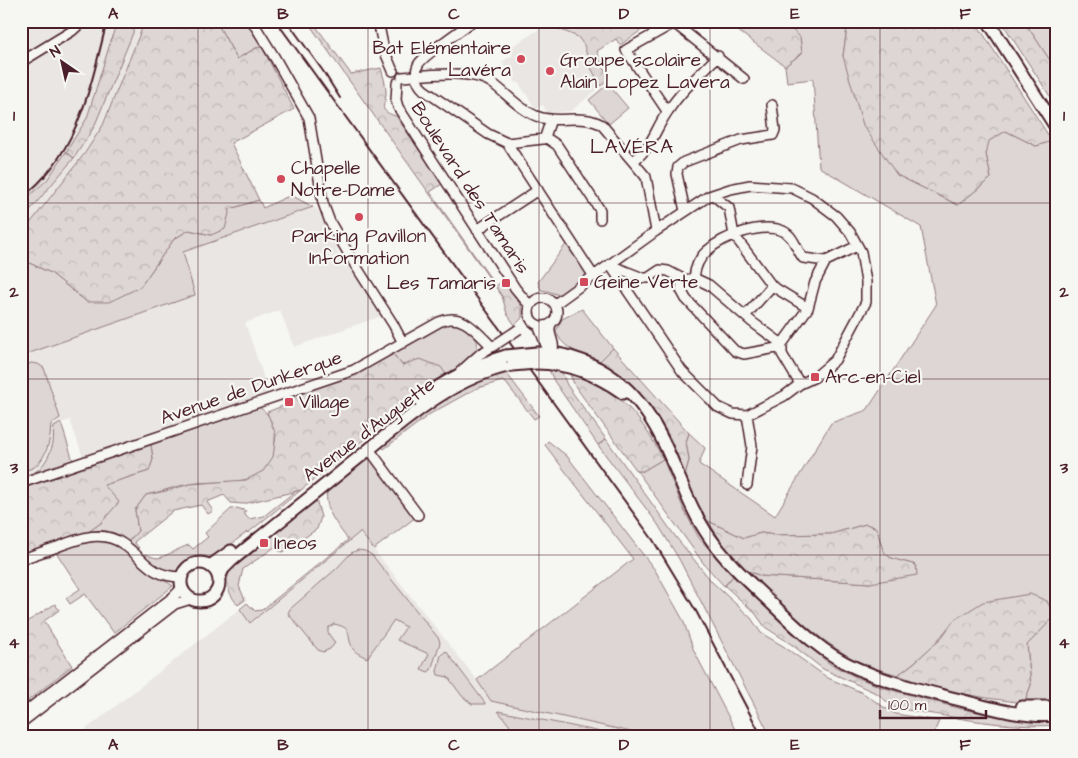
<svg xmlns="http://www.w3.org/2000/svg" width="1078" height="758" viewBox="0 0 1078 758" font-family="'Architects Daughter',sans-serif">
<defs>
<pattern id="forest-crowns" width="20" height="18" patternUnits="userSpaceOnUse" patternTransform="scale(1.25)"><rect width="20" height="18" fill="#ddd6d5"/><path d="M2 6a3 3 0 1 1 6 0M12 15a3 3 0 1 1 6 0" fill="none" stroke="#bfb7b7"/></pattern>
</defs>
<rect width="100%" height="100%" fill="#f6f6f2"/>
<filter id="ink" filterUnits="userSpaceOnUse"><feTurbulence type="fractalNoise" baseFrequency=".02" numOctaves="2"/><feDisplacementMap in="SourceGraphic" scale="10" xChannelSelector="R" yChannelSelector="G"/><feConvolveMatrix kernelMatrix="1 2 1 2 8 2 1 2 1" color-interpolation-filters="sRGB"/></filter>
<g filter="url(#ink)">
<path fill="#e9e6e3" d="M21,21h118l5,2 1,-2h104l15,23 -2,3 32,62 -63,34 32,64 28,-12 26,14 21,36 -2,4 1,3 2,3 4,-1 38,62 -87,31 -14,-37 -35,13 23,67 -1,3 -184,64 -13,-37 -9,3 12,38 -52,18z
M547,24l31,13 6,8 6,21 11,20 -30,25 -24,2 -4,-8 -7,4 -18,-27 -2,1 -4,-7 -2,1 -8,-15 11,-7 -3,-7z
M360,532l117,148 14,21 163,36h-578l164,-128 11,14z"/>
<path fill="#ddd6d5" stroke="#947a80" d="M219,21h29l16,23 -2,3 -6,1 -19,11 -20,-36z
M783,21h65l-5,35 54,119 61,30 33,-27 -5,-24 2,-13 18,-10 30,15 16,-5 5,8v554h-33l7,-18 -4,-40 27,-29 -100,4c-16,22 -34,39 -56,55 -12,-4 -26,-6 -37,-12 -44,-22 -78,-58 -113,-92l13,5 109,7 46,-18c-31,-9 -32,-4 -39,-37l-11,-4 -35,10 -55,1 -15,-2 -17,5 -36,-17 -11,-19 -12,-27 4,-15 -3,-18 3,-9 16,15 -6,16 76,52 56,-93 36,-13 69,-105 -15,-78 -102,-60 -6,-88 -26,3 -2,-16 17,-13 -2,-16z
M1024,21h33v50z
M608,84l20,24 -19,16 -20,-24z
M66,152l8,6 -53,63v-18l26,-23z
M291,195l22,12 -130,45 12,43 -174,61v-94l4,-1 26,12 36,29 53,-15 34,-48 15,-9 22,5 19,-26 29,-9 4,8z
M567,243l1,2h2l19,28 -30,22 -12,-4 -6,-1 -3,-8z
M582,309l31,39 -13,13c-16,-7 -38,-11 -44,-30l6,-12z
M456,321c39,24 18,35 -9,55l-45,-11 -9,-11 50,-30z
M31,363l7,1 6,4 16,50 -9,6c-1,4 0,8 -1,12 -2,15 -12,38 -29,33v-102z
M259,407c10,6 18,20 16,32 0,6 0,14 -2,19 -15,32 -55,21 -83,26 -15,2 -29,8 -44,11l-11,15 3,21 -10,11c-13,-8 -26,-7 -41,-9l15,-11 2,-37 45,-14 4,-12 -2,-14z
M61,423l12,38 -52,18v-5c17,5 29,-17 32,-31 1,-5 0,-11 1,-16z
M606,439l69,97 37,46 39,36 10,15 22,13 45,32 35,15 22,15 11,6 43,7 -7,16h-161l-92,-178 -22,-36 -59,-78z
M548,441l19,15 88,114 28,50 11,31 45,86h-85l-163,-36 -14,-21 156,-121 -88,-114z
M368,455l48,62 -42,32 -14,-17 -110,91 -10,-14 7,-6 8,8 7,-1 86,-70c-11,-16 -24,-29 -21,-50z
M663,459l21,51 15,28 34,38 -9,10 -20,-22 -67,-93h6z
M301,490l-53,43 -1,-1 -35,27c-11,-2 -21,-3 -30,6 -2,2 -3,7 -8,8 -10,1 -24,-10 -31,-16l3,-3c3,1 7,4 12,4 5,0 23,-11 31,-13l4,4 15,-12 -3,-4 26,-24 6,-1 9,3 -3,2 6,6 15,-3 30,-24z
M97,541c33,4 32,19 55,34 7,4 15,6 21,11l-59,47 -29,-39 -15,10 -4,-6 14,-9 -24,-37 24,-8z
M358,550l7,1 7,4 67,84 1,4 -9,27 -3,2 -7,-3 8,-15 -32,-14 9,-13 -12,-7 -27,38c-5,-3 -13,-5 -15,-11 -6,-14 1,-19 -18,-23l-6,4v5l7,10 -5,6 -7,3 -5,-2 -28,-34 -2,-3 2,-4 46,-40 15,-16z
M446,651l39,52v1h-13l-10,-8 -14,-19 -10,-2 -1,-4 4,-16z
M498,711l128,26h-121l5,-11z"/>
<path fill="url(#forest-crowns)" stroke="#947a80" d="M117,21h17l-1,12 -39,94 -20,31 -8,-6 21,-34z
M145,21h74l-2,2 20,36 19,-11 6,-1 32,62 -63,34 28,57 -29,9 -5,20 -14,6 -22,-5 -15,9 -34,48 -31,15h-22l-36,-29 -26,-12 -4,1v-27l64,-82 18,-28z
M307,21h5l39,53 30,-6c2,8 5,16 5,24 1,12 -11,18 10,24l46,68 -12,8 66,94 8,-6 18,27v11l-7,7 -8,-11 -5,-18z
M552,21h95l2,4 -29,20 -4,-6 -19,12 11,27 -7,8 -11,-20 -6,-21 -6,-8 -31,-13z
M725,21h58l17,16 2,16 -17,13z
M848,21h127l77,120 -16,5 -30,-15 -17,10 -3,13 5,24 -33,27 -61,-30 -34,-50 -20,-69z
M1001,21h23l33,50v36z
M613,348l76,85 -3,9 3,18 -4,15c-5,-12 -9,-25 -15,-37 -16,-32 -41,-56 -70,-77z
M393,354l9,11 18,-6 21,8 6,9 -44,32 -102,82 -58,14 -12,-1 -7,-8 -17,7 6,9 -5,3 -7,-9 -28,6 -39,31 5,6 -3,3 -8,-9 10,-11 -3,-21 11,-15 20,-4 24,-7 56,-4 17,-9 10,-14 3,-22 -9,-23 26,-10 2,-8 49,-17z
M548,367l12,1 7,17 39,54 -8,6 -44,-64z
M504,370l35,46 -5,3 -28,-36 -4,-2 -27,8 -45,25 -46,35 -3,-3 73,-55z
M568,370c51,21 70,41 95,89l-20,12h-6l-62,-85z
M151,445l2,14 -4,12 -45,14 15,17 -17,20 -15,11 -66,24v-68z
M316,499l5,18 -4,12 -32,22 -4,1 -6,-5 -32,22 -4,17 6,14 -7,5c-9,-11 -15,-22 -7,-36l37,-30 1,-5z
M708,521l36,17 17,-5 15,2 55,-1 35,-10 11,4c7,33 8,28 39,37l1,10 -47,8 -109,-7 -13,-5 -24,-25z
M733,576l58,56 39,32 24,12 27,11 77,21 42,9 57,3v5c-50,4 -101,-8 -150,-15l-14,-3 -15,-13 -55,-25 -32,-25 -26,-17 -10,-14 -30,-27z
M1030,594l17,7 8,15 -28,29 4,40 -7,18 -37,-5 -54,-10 -35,-13 17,-13 27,-25 12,-17 29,-18z
M55,604l4,6 -15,11 28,45 -51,40v-92l7,7z"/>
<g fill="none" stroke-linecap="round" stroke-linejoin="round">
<g stroke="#4a1f2b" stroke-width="12">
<path id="street" d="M252,21l23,37 34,60 14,85 7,19 24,41 39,61 10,19
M378,21l6,29 9,21
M473,21c-10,8 -51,35 -55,44 -4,9 -1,19 6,25l64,44 19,9 86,132
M21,62l51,-31 11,-10
M402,77c25,-2 69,-8 90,6 15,11 29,28 47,34 20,7 44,-4 63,8l44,52 10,54
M397,83l-1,17 2,7 117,181 9,11 6,6
M667,111l-41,-61 48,-27 70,56
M545,137l12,8 43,65v9
M507,143l36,-4 2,-2 6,-18
M633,161c19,-13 22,-32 35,-50 14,-21 32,-37 50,-55
M713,195l16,13 5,27 38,51 36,22
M685,211l-8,-37 1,-7 6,-5 57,-22 32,-5 2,-5 -3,-25
M477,230l61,-40
M610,265l72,106 36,36 15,7 14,1
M610,265l33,13h5l12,-8 8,1 17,9
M694,278c1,-10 5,-20 13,-27 16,-15 55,-29 76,-20 11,5 13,18 20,27l23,3 31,-15
M694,278l-9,2 -3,3 -1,7 5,9 49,52 9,3 38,-7
M694,278l15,7 43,37 30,22
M529 312a14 14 0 1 1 28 0a14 14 0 1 1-28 0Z
M555,304l101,-73 53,-35 21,-7 20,-4 42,3 20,10 24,18 14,16 11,20 5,30v20l-31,58 -20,17 -15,7 -16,12 -37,19
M745,316l27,-30
M538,325l8,20 7,11
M547,357c15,-13 -2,-20 4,-33
M460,372l20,-18 15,-9
M800,384l-18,-30v-10l26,-36 7,-26 11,-21
M747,415l5,31 -5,39
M369,449l49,66
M21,483l333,-113 85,-48c23,-11 38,10 53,25
M21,560c11,-5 22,-8 33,-12 22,-8 47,-20 69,-4 23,16 26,32 58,33
M21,715l152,-118 9,-9
M21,723l154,-119 16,-5"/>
</g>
<g stroke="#4a1f2b" stroke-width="15">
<path id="secondary" d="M988,21l69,108
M537,353c9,0 18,0 26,2 55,13 84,49 106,99 13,29 23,59 41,84 16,23 37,42 57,61 27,26 54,54 89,69 33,15 69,23 104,32 31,8 64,18 97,15
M536,363c33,0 60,11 87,30
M419,400c27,-20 55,-35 87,-44
M181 582a19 19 0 1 1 38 0a19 19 0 1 1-38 0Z
M210,566l21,-15
M219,578l4,-9 8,-8c40,-33 81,-65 121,-98 49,-39 97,-85 160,-98
M1022,707h35"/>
</g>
<use href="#street" stroke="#f6f6f2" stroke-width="9"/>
<use href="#secondary" stroke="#f6f6f2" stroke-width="11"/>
<path stroke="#4a1f2b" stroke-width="2" d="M276,21l377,519 43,71 66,126
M287,21l36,50 17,27
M21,198c57,-42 70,-113 86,-177"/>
<g stroke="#4a1f2b" stroke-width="12" stroke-linecap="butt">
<path id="street-bridge" d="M498,343l21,-14"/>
</g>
<g stroke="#4a1f2b" stroke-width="15" stroke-linecap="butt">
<path id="secondary-bridge" d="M506,356l31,-3
M512,365l24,-2"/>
</g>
<use href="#street-bridge" stroke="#f6f6f2" stroke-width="9"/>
<use href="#secondary-bridge" stroke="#f6f6f2" stroke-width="11"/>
</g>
</g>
<path fill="none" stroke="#4a1f2b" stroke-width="1" stroke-opacity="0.55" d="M198,21v716M368,21v716M539,21v716M710,21v716M880,21v716M21,203h1036M21,379h1036M21,555h1036"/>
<g fill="#d1495b" stroke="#f6f6f2" stroke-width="2">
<circle cx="521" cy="59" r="5"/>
<circle cx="550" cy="71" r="5"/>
<circle cx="281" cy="179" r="5"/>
<circle cx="359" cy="217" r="5"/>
<rect x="579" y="277" width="10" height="10" rx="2.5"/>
<rect x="501" y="278" width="10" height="10" rx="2.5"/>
<rect x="810" y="372" width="10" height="10" rx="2.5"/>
<rect x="284" y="397" width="10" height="10" rx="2.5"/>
<rect x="259" y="538" width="10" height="10" rx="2.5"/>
</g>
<g text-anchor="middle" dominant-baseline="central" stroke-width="4.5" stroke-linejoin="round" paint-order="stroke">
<g font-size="19" fill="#4a1f2b" stroke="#f6f6f2" text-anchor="start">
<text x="511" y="48" text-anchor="end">Bat Elémentaire<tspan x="511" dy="22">Lavéra</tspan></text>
<text x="560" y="60">Groupe scolaire<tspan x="560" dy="22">Alain Lopez Lavera</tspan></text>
<text x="291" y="168">Chapelle<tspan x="291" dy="22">Notre-Dame</tspan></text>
<text x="359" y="236" text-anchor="middle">Parking Pavillon<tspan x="359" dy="22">Information</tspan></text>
<text x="594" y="282">Geine Verte</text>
<text x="496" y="283" text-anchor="end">Les Tamaris</text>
<text x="825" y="377">Arc-en-Ciel</text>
<text x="299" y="402">Village</text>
<text x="274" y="543">Ineos</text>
</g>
<g font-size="19" fill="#4a1f2b" stroke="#f6f6f2">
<text transform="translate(470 188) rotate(57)">Boulevard des Tamaris</text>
<text transform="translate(251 388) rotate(-19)">Avenue de Dunkerque</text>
<text transform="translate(369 430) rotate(-37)">Avenue d'Auguette</text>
</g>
<g font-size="20" letter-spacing="1" fill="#4a1f2b" stroke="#f6f6f2">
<text x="632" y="147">LAVÉRA</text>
</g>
</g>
<rect width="1078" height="758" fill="none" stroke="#f6f6f2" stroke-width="55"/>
<g transform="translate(62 62) rotate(326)" stroke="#f6f6f2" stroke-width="4" paint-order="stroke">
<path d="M0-4L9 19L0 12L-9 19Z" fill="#4a1f2b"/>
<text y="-8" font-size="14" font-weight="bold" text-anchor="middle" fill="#4a1f2b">N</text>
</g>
<path d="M880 710v8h106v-8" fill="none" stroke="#4a1f2b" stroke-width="2.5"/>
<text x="888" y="710" font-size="15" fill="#4a1f2b" stroke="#f6f6f2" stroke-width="4" paint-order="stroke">100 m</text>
<rect x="28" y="28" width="1022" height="702" fill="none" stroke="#4a1f2b" stroke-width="2"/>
<g font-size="16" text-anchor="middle" font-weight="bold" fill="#4a1f2b">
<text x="113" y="19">A</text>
<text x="283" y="19">B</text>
<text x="454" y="19">C</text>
<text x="624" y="19">D</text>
<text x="795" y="19">E</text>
<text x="965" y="19">F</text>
<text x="14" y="121">1</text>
<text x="1064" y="121">1</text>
<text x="14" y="297">2</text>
<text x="1064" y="297">2</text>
<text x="14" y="473">3</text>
<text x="1064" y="473">3</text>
<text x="14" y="648">4</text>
<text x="1064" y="648">4</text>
<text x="113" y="750">A</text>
<text x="283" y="750">B</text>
<text x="454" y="750">C</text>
<text x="624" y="750">D</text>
<text x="795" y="750">E</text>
<text x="965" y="750">F</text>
</g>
</svg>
